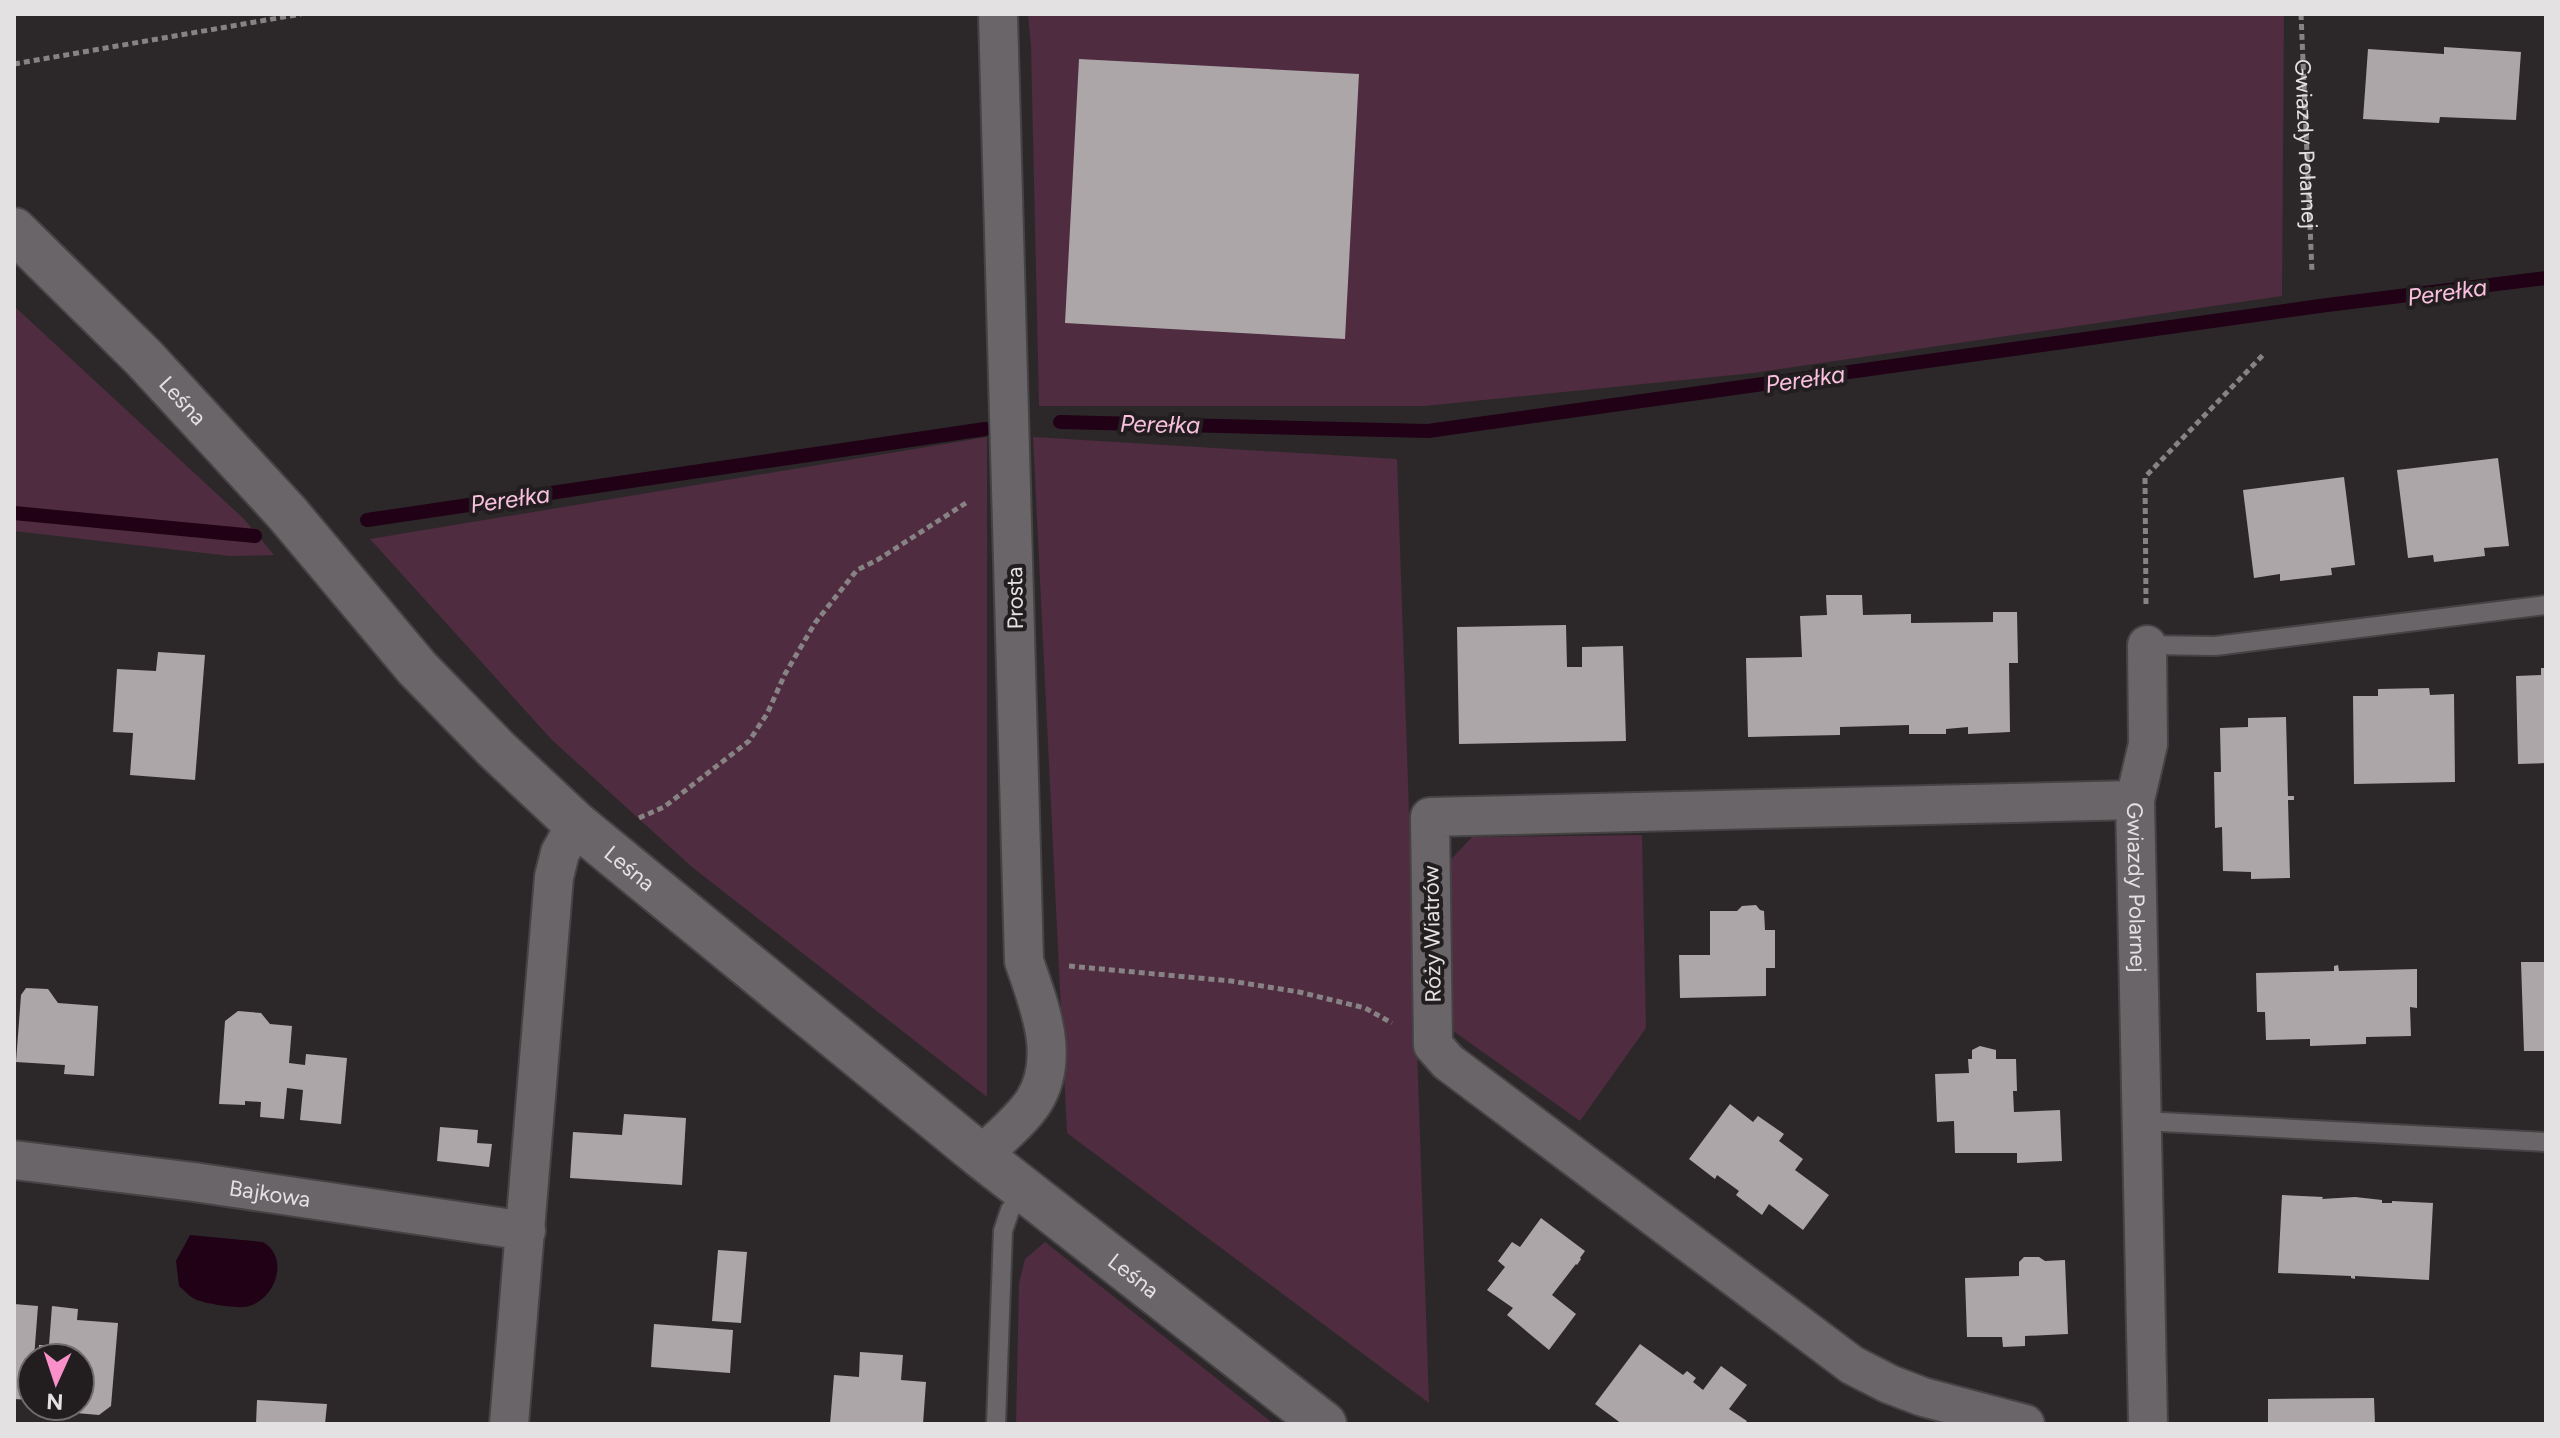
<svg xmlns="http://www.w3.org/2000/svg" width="2560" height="1438" viewBox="0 0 2560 1438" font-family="Figtree,sans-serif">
<rect width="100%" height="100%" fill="#2c282a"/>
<path fill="#4f2c3f" d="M1028,14h1256l-2,282 -529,77 -329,33h-385l-8,-359z
M14,306l230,213 30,36 -44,1 -216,-25z
M987,437v660l-295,-230 -140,-127 -182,-201z
M1033,437l364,22 32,944 -362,-270z
M1642,835l4,193 -66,93 -131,-93 -6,-160 29,-31z
M1045,1242l229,182h-258l3,-141 6,-24z"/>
<path fill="#210115" d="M190,1235l73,7c29,17 10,63 -20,65 -9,1 -43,-4 -50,-9 -5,-3 -9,-8 -14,-12l-3,-25z"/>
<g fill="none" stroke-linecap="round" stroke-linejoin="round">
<path stroke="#210115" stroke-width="14" d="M1060,422l368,9 899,-126 219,-27
M14,513l241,23
M367,520l618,-91"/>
</g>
<path fill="#aca6a9" d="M2444,47l77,5 -5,68 -76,-3 -1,6 -76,-4 5,-70 76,5z
M1079,59l280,15 -14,265 -280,-16z
M2498,458l11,88 -25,2 1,8 -51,6 -1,-7 -25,3 -11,-88z
M2344,477l11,88 -24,3 1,7 -52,6v-7l-26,4 -11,-88z
M1826,595h36l1,20 48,-1v9l82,-1v-10h24l1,51h-9l1,69 -42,2v-7l-22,2v5h-37v-9l-69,2v8l-92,2 -2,-79 56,-1 -2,-41 27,-1z
M1566,625l1,42h15v-20l41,-1 3,95 -167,3 -2,-117z
M158,652l47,3 -10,125 -65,-5 3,-42 -20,-1 4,-63 39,2z
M2541,668h5v95l-28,1 -2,-88 25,-1z
M2429,688l1,7 24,-1 1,88 -101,2 -1,-88h25v-7z
M2286,717l2,79h6v4h-6l2,78 -39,1v-7l-28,-1 -1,-44 -7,1 -1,-56h7l-1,-44 28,-1v-9z
M1756,905l4,5 4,1 1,19h10v38h-9v28l-86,2 -1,-43h31v-44h27l5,-5z
M2521,962h25v89h-22z
M2338,965l1,6 78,-2v39l-7,-1 1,29 -45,1v7l-56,2v-7l-44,1 -1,-28h-8l-1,-39 78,-2v-5z
M26,988l22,1 10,14 40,3 -4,70 -30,-2 1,-9 -49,-3 5,-67z
M238,1011l23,2 9,11 22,2 -3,37 16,2 1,-11 41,4 -6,66 -41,-4 3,-30 -16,-2 -3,31 -24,-2 1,-15 -16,-1v4l-26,-1 6,-83z
M1980,1046l16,4v9h20l1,32h-4l1,21 46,-2 2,51 -45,2v-10h-62l-1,-32 -17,1 -2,-48 34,-1 -1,-14h4v-9z
M1730,1104l23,18 5,-6 26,18 -5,7 24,18 -8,11 34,25 -26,35 -34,-26 -7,11 -26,-20 3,-4 -22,-16 -2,4 -26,-20z
M624,1114l62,4 -4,67 -112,-7 3,-46 49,3z
M440,1127l38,3 -1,13 15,1 -3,23 -52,-6z
M2282,1195l41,2 -1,2 33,-2 27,3v3h10v-2l41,2 -4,77 -74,-4v3l-4,-1v-2l-73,-3z
M1541,1218l44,33 -5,7 1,1 -4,6 -1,-1 -24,31 24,19 -27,36 -42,-35 6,-7 -26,-18 18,-23 -7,-6 14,-19 8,5z
M718,1250l29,2 -6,71 -29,-2z
M2024,1257h15l6,4 20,-1 3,74 -43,2v10l-22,1 -1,-10h-35l-2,-59 54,-2v-14z
M14,1304l24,2 -4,52h-2l-1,42 -17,-1z
M52,1306l26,3 -1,11 41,3 -7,83 -12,9 -23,-2 -6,-7h10v-48h-42l1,-13h10z
M654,1324l79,6 -3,43 -79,-6z
M1640,1344l43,31 4,-4 9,7 -3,4 10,8 18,-24 26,19 -18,24 18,12 -2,3h-123l-27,-20z
M860,1352l43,3 -2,25 25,2 -3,42h-93l4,-49 25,2z
M2374,1398l1,26h-107v-25z
M257,1400l70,4 -2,20h-69z"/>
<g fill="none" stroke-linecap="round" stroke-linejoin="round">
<g stroke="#464344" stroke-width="22">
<path id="service" d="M2147,645l68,1 331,-41
M2142,1121l404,21
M996,1424l7,-193 7,-21 17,-19"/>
</g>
<g stroke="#464344" stroke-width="42">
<g id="minor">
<path id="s2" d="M2147,645l1,99 -13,56 13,624"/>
<path d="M981,1156c17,-17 40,-35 53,-55 27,-44 5,-96 -10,-140l-26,-947"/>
<path id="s3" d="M14,1160l180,22 332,49"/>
<path d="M509,1424l45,-547 6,-24 16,-29"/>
<path d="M2025,1424l-102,-27 -34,-13 -37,-19 -404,-303 -15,-17 -3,-228 705,-17"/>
</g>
</g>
<g stroke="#464344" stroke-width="48">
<g id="tertiary">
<path id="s4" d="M14,230l129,127 144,156 130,155 80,82 79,74 405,332 343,268"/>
</g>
</g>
<g stroke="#878385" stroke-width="5" stroke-dasharray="6 4" stroke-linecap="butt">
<path id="s1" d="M2301,14l11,258"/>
<path d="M14,64l287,-50"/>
<path d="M2146,604l-1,-127 119,-123"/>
<path d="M639,818l25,-11 85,-66 18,-27 18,-40 30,-51 42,-53 22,-11 90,-58"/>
<path d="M1069,966l162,15 68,11 66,16 27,15"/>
</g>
<use href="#service" stroke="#6a6568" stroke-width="18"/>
<use href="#minor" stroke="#6a6568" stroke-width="38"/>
<use href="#tertiary" stroke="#6a6568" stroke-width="44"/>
</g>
<g text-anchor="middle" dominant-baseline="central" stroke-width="8" stroke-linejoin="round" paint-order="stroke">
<g font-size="22" fill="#e4e1e2" stroke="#221e20">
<text stroke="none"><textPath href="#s1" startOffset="130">Gwiazdy Polarnej</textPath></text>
<text stroke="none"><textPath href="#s4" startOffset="240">Leśna</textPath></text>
<text transform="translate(1015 598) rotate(-91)">Prosta</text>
<text stroke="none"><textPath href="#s4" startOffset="888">Leśna</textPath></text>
<text stroke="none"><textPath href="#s2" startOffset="244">Gwiazdy Polarnej</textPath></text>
<text transform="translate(1432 934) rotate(-91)">Róży Wiatrów</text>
<text stroke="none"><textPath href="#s3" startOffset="258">Bajkowa</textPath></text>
<text stroke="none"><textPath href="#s4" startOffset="1536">Leśna</textPath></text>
</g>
<g font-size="24" font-style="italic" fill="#fbc0df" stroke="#221e20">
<text transform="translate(2447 292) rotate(-8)">Perełka</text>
<text transform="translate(1805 379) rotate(-8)">Perełka</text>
<text transform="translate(1160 424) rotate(1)">Perełka</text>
<text transform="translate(510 499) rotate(-8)">Perełka</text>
</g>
</g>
<rect width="2560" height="1438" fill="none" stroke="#e4e1e2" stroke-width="32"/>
<g transform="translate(56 1382) rotate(183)"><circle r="38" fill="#221e20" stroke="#706c6e" stroke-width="2"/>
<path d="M0-6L14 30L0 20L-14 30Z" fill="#f990ca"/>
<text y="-12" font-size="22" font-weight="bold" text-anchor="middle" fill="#e4e1e2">N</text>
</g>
</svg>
